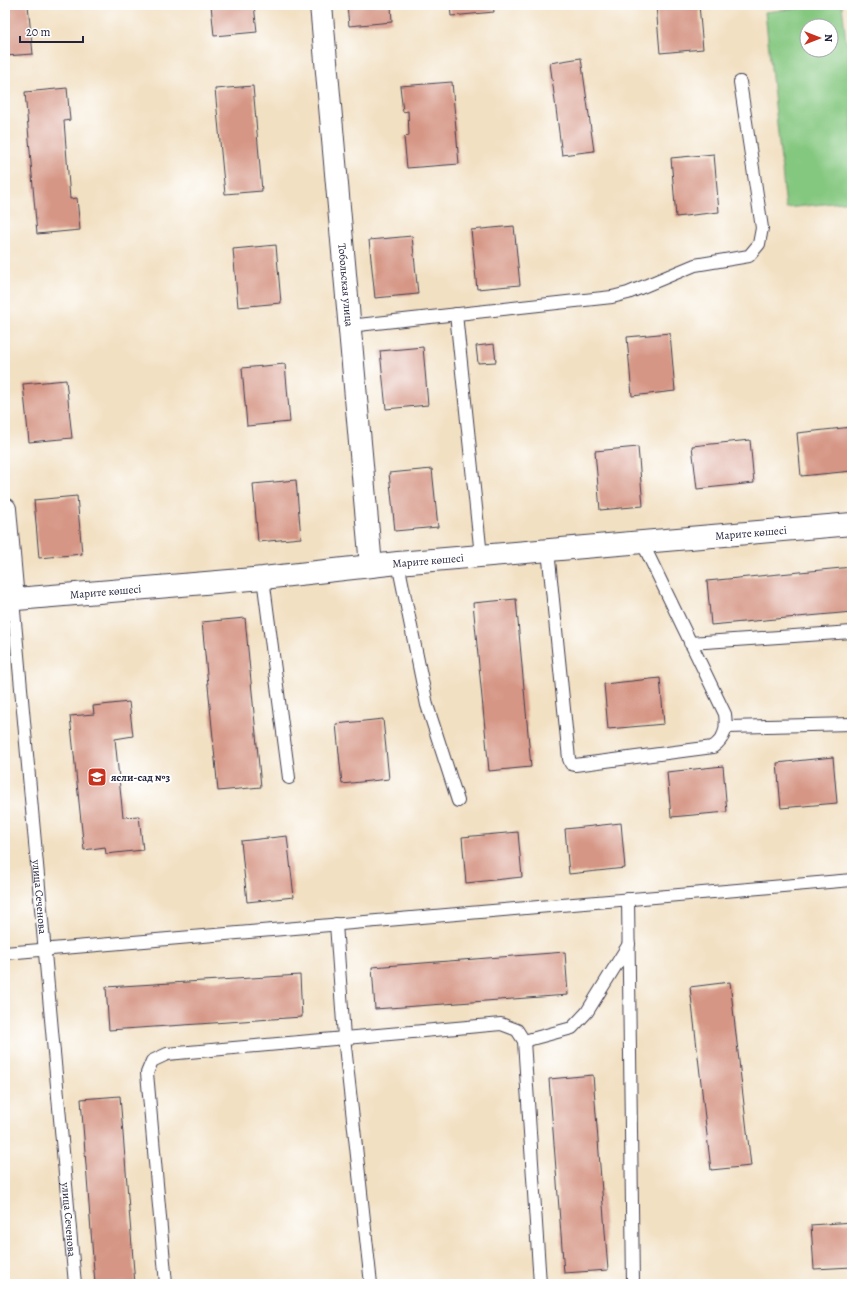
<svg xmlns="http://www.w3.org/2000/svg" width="857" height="1289" viewBox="0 0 857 1289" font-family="Alegreya,serif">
<rect width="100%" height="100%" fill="#fff"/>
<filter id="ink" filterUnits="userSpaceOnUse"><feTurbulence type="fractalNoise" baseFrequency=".025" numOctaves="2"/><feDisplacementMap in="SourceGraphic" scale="8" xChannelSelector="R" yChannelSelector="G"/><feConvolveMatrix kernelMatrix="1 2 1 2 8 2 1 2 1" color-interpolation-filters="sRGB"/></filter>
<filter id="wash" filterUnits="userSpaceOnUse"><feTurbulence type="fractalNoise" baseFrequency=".012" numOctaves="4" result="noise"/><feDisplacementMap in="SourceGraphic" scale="16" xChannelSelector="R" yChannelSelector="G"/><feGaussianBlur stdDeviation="0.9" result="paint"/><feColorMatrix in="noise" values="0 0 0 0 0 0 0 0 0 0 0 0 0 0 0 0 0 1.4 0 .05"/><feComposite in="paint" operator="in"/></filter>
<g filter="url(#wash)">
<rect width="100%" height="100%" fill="#f2e0c2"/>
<path fill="#84c77f" stroke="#53745d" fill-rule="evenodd" d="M823,5h19l10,87v109l-66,7 -21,-196zM807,26h24v24h-24z"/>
<g id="blocks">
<path fill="#d69685" d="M5,5h23l5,49 -28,2z
M211,5h43l3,27 -43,4z
M347,5h44l1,17 -43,4z
M450,5h43l1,7 -43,4z
M656,5h43l4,44 -43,4z
M581,58l13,93 -32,4 -12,-92z
M452,82l7,82 -52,4 -3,-31 5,-1 -1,-25 -5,1 -3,-26z
M253,86l9,105 -37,3 -10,-105z
M67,88l3,32 -6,1 6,78 7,-1 3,32 -43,4 -12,-142z
M714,154l5,58 -43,5 -5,-59z
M514,226l6,59 -43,4 -6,-59z
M412,236l6,58 -43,4 -6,-58z
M276,245l5,58 -43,4 -5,-58z
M670,333l5,58 -43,5 -5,-59z
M494,344l2,18 -18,1 -2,-17z
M423,347l5,58 -42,4 -6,-58z
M285,364l5,58 -43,4 -5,-58z
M66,380l6,58 -43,4 -6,-58z
M852,427v44l-51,5 -4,-43z
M750,440l4,43 -57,6 -5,-43z
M638,447l5,59 -43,4 -5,-59z
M432,469l6,58 -43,4 -6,-58z
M296,480l5,58 -43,4 -5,-58z
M77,496l5,58 -43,4 -5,-58z
M852,567v45l-141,13 -4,-44z
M516,599l15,168 -42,4 -16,-168z
M245,618l16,169 -43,4 -16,-169z
M660,678l4,46 -56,5 -4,-45z
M129,702l4,34 -18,3 8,78 16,-1 4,34 -37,4 -1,-7 -21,3 -14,-134 24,-2 -1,-8z
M383,719l6,60 -47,5 -6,-60z
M833,757l4,46 -56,5 -4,-45z
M723,766l4,46 -56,5 -4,-45z
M621,823l4,45 -56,6 -4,-45z
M518,832l4,45 -56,6 -4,-46z
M287,836l7,61 -47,5 -6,-61z
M565,952l3,43 -193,14 -3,-42z
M300,975l2,42 -193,13 -3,-43z
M730,982l21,184 -40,4 -21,-183z
M593,1075l15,195 -44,3 -15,-194z
M120,1096l15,188h-40l-14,-185z
M852,1222v45l-38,2 -3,-44z"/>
</g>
</g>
<g filter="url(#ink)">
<use href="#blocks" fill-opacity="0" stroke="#413e4f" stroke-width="1"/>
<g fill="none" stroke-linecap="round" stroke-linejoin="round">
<g stroke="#413e4f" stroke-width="14">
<g id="service">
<path d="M456,314l25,242"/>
<path d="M349,326l263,-29 16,-4 67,-28 54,-9 10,-12 3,-16 -22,-146"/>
<path d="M548,550l21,209 2,5 4,1 138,-18c12,-9 14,-18 12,-33l-83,-172"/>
<path d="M398,563l29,142 31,96"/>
<path d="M263,578l26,200"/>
<path id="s1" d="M13,600l62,684"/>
<path d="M690,643l162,-11"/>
<path d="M727,727l125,-3"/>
<path d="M628,899l5,385"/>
<path d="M336,924l8,113 27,247"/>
<path d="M5,953l847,-73"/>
<path d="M524,1041l48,-13 15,-16 42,-68"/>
<path d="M166,1284l-19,-211 5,-12 15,-7 334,-30 16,6 7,11 16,243"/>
</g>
</g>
<g stroke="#413e4f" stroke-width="24">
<g id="minor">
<path id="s2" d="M321,5l50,561"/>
<path d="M5,509l8,91"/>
<path id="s3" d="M5,600l258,-22 135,-15 454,-39"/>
</g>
</g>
<use href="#service" stroke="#fff" stroke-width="12"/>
<use href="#minor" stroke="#fff" stroke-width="22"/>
</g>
</g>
<defs>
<g id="school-square" transform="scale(1)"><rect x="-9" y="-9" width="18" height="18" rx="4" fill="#c8321e" stroke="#fff"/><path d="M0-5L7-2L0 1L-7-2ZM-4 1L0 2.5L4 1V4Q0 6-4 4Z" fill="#fff"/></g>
</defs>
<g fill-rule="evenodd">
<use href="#school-square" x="97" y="777"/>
</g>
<g text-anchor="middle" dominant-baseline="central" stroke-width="4" stroke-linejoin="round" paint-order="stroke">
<g font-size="11" fill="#22223b" stroke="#fff">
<text stroke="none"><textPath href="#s2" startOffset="281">Тобольская улица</textPath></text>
<text stroke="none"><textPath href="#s3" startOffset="749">Марите көшесі</textPath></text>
<text stroke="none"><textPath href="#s3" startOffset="425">Марите көшесі</textPath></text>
<text stroke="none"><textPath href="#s3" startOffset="101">Марите көшесі</textPath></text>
<text stroke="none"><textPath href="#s1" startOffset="298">улица Сеченова</textPath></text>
<text stroke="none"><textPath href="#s1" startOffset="622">улица Сеченова</textPath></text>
</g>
<g font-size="11" font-weight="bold" fill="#22223b" stroke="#fff" text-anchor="start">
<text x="111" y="777">ясли-сад №3</text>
</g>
</g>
<rect width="857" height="1289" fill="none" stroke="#fff" stroke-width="20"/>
<g transform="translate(819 38) rotate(90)"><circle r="19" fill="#ffffff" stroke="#a7a7b1"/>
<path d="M0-3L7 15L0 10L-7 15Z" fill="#c8321e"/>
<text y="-6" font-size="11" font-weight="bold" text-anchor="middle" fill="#22223b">N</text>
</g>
<path d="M20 36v6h63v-6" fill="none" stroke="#22223b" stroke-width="2"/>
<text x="26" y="36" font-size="12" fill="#22223b" stroke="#ffffff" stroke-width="3" paint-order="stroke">20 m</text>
</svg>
